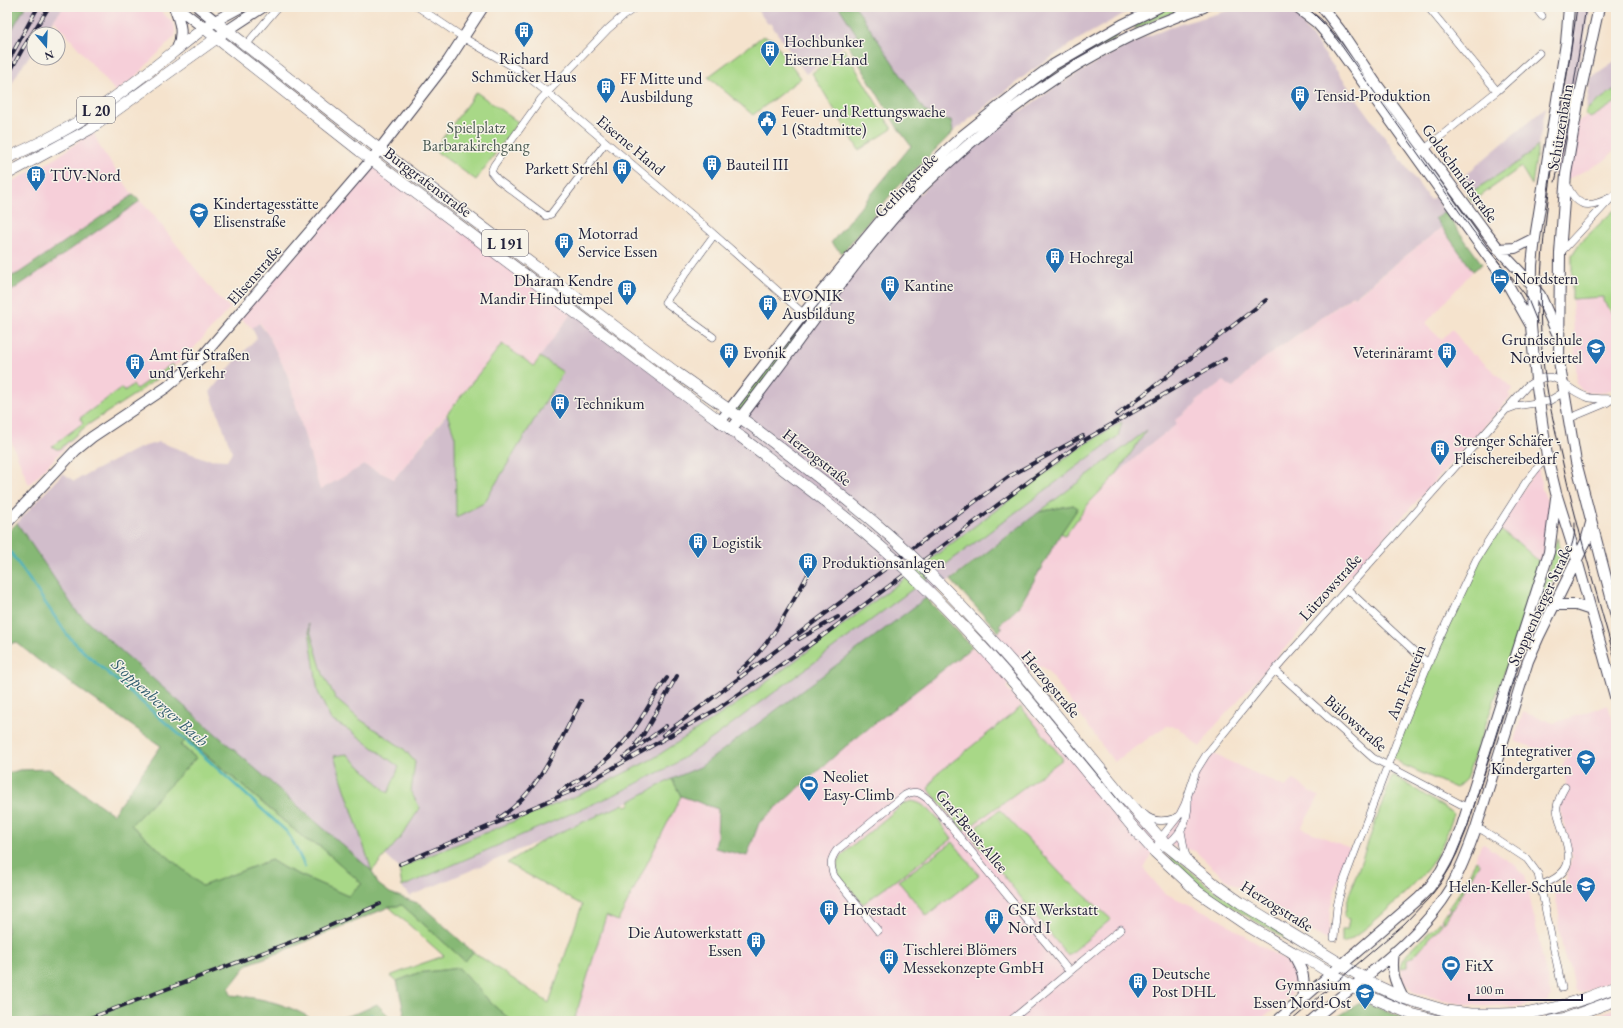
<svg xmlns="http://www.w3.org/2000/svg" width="1623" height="1028" viewBox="0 0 1623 1028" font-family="'EB Garamond',serif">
<rect width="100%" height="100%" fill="#f7f3e8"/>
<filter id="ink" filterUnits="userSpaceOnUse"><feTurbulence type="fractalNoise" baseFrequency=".025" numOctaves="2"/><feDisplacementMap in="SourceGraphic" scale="8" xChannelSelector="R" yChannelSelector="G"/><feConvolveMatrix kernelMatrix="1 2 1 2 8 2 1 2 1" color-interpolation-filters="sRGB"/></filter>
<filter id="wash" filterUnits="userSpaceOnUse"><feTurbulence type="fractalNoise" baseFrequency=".012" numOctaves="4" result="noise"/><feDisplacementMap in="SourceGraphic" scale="16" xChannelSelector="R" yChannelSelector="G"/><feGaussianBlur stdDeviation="0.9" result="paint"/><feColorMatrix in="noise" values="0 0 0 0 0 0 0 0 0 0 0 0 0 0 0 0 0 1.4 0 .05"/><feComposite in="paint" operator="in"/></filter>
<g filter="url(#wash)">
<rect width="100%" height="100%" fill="#f5e3cd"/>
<path fill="#f6cfd9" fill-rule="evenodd" d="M65,7h92l17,17 1,6v6l-43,44 -16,12 -62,-72 6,-9z
M1616,102v47l-12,12 -38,19 10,-57 12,-7 2,2 4,-2z
M93,131l7,16 33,48 -114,78 -9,4 -3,-3v-90l46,-24z
M371,162l202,149 -39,55 -32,-22 -108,135 -30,-14 -44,25 -33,-116 -19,-39 -8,-12 -8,5 -12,-10z
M140,201l11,11 66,84 13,12 -47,52 -101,70 -53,55 -22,-54v-137z
M1442,227l31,44 -48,53 17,16 10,-11 20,26h3l38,34 -5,5 3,2 -296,330 -15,21 -22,-20 -12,-1 -52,36 -66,-91 -5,-4 -7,-1 -7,3 -23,18 13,16 102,92 39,44 -16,30 20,24 57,26 21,15 44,27 11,14v8l-7,13 -30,25h-686l32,-105 13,5 62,-125 37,13 -1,29 -2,9 32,9 12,-33 87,-77 126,-99 5,5 22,-20 3,-3 -3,-4 20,-18 42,-74 4,2 24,-32 26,-27 31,-28 30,-24 -1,-4 22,-17 -1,-2 28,-20 8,7 27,-26 95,-67 1,2zM903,804l49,35 -58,41 -57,-16 5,-9zM1062,875l48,45 -42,36z
M1603,297l9,16 4,-4v79l-15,5h-9l-8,-2 -7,-6 -5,-86z
M1538,467l4,22 11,25 -10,51 -28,-25 -18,-12z
M1608,705l8,25v248l-33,14 -5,1 -3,-3 -5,-24 -5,-6 -7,-35 1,-10 -5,-25 2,-3 10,-7 6,-23 -2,-11 -11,-38 7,-23v-16l-6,2 6,-13 -52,-17 9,-29 31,11z
M1209,752l76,35 9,-7 25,17 -18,31 49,20 -14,37 -6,24 -2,32 -103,-62 -30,-28 -28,-6 -6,-6 13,-15 23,-53z
M1484,844l32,22 9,10 26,120 -3,6 -27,4h-41l-31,-4 -36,-10 -7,-8 -4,-8 -1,-12 2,-4 35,-37 17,-23 16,-29 10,-26z
M1616,1008v13h-35l23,-8z"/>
<path fill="#d1bdcb" d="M25,7h40l-5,4 -16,23h-10v15l-15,22 -12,21v-54z
M755,7h381l-57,32 -48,32 -78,61 -18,-5 -15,-8 -51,-92 -63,47 -36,-51 -2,1z
M1241,7h39l17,9 133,184 5,-3 10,15 -10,6 7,9 -88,70 -1,-2 -94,67 -27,26 -8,-7 -28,20 1,2 -22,17 2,4 -31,24 -31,28 -26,27 -50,9 -113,86 -226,169 -97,47 -30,12 -28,13 -135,57 -8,-9 212,-92 57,-29 42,-28 404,-302 5,-14 -39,23 -339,254 -90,59 -61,31 -194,79 -14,-13 16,-18 10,-45 4,-30 -79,-62 -13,-26 -14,-46 22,92 20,11 48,36 -11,26 -41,-39 -12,2 37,115 -295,-259 -60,-89 46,-50 11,8 65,-33 20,-6 47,17 21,1 5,-8 -22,-60 20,-25 27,-29 -5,-10 7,-5 9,12 19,39 33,116 44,-25 30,14 53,-65 8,23 1,80 28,-14 79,-131 -23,-15 33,-46 158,119 162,-211 108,-102 20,-6 39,-27 48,-28 35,-18 34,-13z
M1575,7h15l-15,82 -14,85 -12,-1 21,-127z
M1616,60v28l-30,22 5,-32z
M1546,107l-8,39 -18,15 -52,33 -10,-13z"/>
<path fill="#a8d887" stroke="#657d61" d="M1170,7h14l-49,22v-3z
M763,36l9,3 29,39 -48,37 -45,-38z
M1111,36l6,1 -59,34 -60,43 -49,42 -34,32 -26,29 -20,30 -129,171 -11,-7c51,-67 102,-134 160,-197 25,-27 50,-55 79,-79 42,-35 88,-66 135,-96z
M844,49l48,80 -33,21 -47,-77z
M1616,88v14l-22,14 -4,2 -4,-4v-4z
M476,92l42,30 -42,58 -42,-30z
M1538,146l-6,39 -11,-18 -49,35 -4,-8 52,-33z
M1614,210l2,4v95l-4,4 -9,-12v-4l-31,2v-44l7,-11z
M502,344l32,22 6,-9 23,15 -79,131 -28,14 -1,-80 -8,-23z
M172,364l2,2 -37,27 -51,33 -26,23h-4l-4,-3 31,-23 -3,-5 42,-30 2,3 9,-6 3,4z
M1122,422l-4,14 -405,302 -42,28 -57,29 -212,92 -3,-19 194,-79 61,-31 90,-59 339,-254z
M1147,430l-32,46 -26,27 -24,33 -4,-3 17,-25 -5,-3 -34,7z
M1497,528l18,12 28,25 -77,214 -10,9 -53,-23 -11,-8 11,-28 74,-168z
M1557,538l6,22 -33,64 22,-66z
M308,624l15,50 13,25 22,19 46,31 11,13 -4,30 9,16 -19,29 -29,34 -38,-115 13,-2 41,39 11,-26 -48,-36 -20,-11 -13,-28z
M1021,707l42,52 -99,72 -36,-42 9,-15z
M187,739l119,101 15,7 41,37 -14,12 -64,-28 -13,-8 -69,26 -71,-61 65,-67 -16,-14z
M1392,776h3l59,38c-6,17 -12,34 -23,50 -9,15 -75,78 -89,79v-13h5l2,-11 -5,-2 5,-22z
M672,779l9,17 -63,125 -12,-5 -32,105h-62l-19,-16 -34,-37 -41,5 -21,8 -7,-5 28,-11 26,-9 -55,-49 13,-2 63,56 8,-9 76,51 33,-98 -75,-42 38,-24 79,-35 2,2 5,-2 -1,-3z
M911,801c19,2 30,24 41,38l-89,65 -25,-30 -1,-10 5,-9 61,-51z
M1000,810l62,65 49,44 -43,37 -99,-123z
M953,842l26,33 -52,41 -29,-35z
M1169,853l40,34 113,70 -1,3 -106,-63 -24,-18 -19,-18z
M1476,860l3,4 -35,59 -2,-1 2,-4 -3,1 5,-7 2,1 3,-4 -2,-2 13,-18z
M1439,922l3,2 -28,32 -7,3v8l-6,1c0,-15 29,-34 38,-46z"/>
<path fill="#86b874" stroke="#546d58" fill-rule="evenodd" d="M7,7h18l-18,31z
M839,7h17l68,103c9,7 15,10 27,10l2,12 -60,60 -51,61 -11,-10 80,-97 -14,-19 -50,-84 10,-8z
M133,195l7,6 -133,93v-20l3,3 9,-4z
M1445,212l37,52 -9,7 -38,-53z
M1073,505l5,3 -17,25 -42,74 -20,18 3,4 -3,3 -48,-52 88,-68z
M17,523l60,89 295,259 6,13 12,9 30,11 53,48 -8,9 -63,-56 -13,2 -111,46 -30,11 -19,24 2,7c31,3 58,9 84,26h-308v-249l3,1 9,-3 30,-1 64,45 48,-68 -123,-86 -22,-18 -9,3v-112zM188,739l118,101 15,7 41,37 -14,12 -64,-28 -13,-8 -69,26 -71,-61 65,-67 -16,-13z
M926,598l46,49 -126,99 -87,77 -12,33 -32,-8 2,-10 1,-29 -37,-13 -9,-17 28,-12z
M459,968l34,37 19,16h-106l-9,-40 21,-8z
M1366,1003l44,18h-79l27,-17z
M377,1004l17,17h-63l29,-9z"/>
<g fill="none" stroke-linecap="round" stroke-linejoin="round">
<path stroke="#3dadb9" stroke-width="2.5" d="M7,547l61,89 17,17 111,96 91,83 6,10 12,25
M371,1015l5,6"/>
</g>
</g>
<g filter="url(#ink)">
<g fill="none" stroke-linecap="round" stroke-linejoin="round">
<g stroke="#423f51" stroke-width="8">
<path id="street" d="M418,7l46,31 58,34 26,21 144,122 121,107
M1428,7l69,84
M1535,7l7,9
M246,45l32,-38
M606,142l-55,72 -5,2 -48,-36 -7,-8 3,-7 47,-66 67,-70 15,-13 13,-9
M1421,152l76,-61 42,-38
M1566,183c10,23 20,27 43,15
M1560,253l56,-60
M713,337l-48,-35 49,-67
M1508,409l8,-3 33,-5 15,-9
M1570,418l36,-15 8,-5
M1347,589l72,67 10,7
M1275,670l98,88 95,50
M1143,813c9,10 21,9 33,5
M1476,828l8,3 43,28 11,15 24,114
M1181,831l4,22 4,8
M1163,847c18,-11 26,-28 25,-48
M1155,852l5,-13 20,-25 5,-10 11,-33 10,-16 69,-85 252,-284c31,-22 34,3 60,11 7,3 17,1 25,2
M1541,885c38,-14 28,-32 19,-63 -1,-5 -4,-11 -3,-15 1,-7 5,-15 8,-20
M878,931l-44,-55c-4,-11 -4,-17 3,-26l68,-55c10,-6 16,-2 25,6l139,170
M1334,938l3,-32 6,-23 58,-153 35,-85 40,-85 50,-78 21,-26
M1010,1021l111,-92"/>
</g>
<g stroke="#423f51" stroke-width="12">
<path id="secondary" d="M174,7c6,15 10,26 3,42
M177,7l27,21
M198,7l17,14 26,-14
M1296,7l21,16 20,23 170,237 23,41
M1322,7l18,23 35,52 109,148 18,23 19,20 19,22 17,38
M1569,7l-3,36 -31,195 -3,27 -1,61 5,54 11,76 9,37 21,67 39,140
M1599,7l-21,96 -12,71 -6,79 -1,108 17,101 40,154
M228,30l35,-23
M1498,249l17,-1 20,-10
M720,422l84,-109 107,-129 51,-48 64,-51 27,-20 69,-40 37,-18
M731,430c24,-32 49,-64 72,-96 36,-48 72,-98 114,-142 10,-10 20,-19 31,-29 74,-69 159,-125 256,-156
M7,523l69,-73 16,-13 75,-50 35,-30 170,-198 76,-98 35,-54
M1554,605h22l15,5
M1292,952c11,19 14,25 10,47
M1394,952c-3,20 0,28 9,46
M1277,1021l142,-123 10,-10 12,-17 11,-20 9,-22 88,-277 7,-54
M1311,1021c48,-41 107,-78 140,-134 10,-18 18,-39 25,-59l52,-167 11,-25 47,-95 5,-18"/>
</g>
<g stroke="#423f51" stroke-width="12">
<path id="primary" d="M204,28l156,123 381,286
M7,158c27,-12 54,-25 79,-41 41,-26 79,-59 118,-89l11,-7 164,128 295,222 78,55 79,61
M7,174l83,-45 131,-94
M1025,677l96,117 45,51 51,41 24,17 136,83 26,12 44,13 24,3h29l30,-1 25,-5 32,-10 29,-11
M1015,684l121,147 19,21 43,40 50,34 44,26 22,11 52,32 45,19 27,7
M1552,1021l15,-3 49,-18"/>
</g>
<use href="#street" stroke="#fff" stroke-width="7"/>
<use href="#secondary" stroke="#fff" stroke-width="10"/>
<use href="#primary" stroke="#fff" stroke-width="11"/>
<path stroke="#22223b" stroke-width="1" d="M1307,7l20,20 14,18 132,186 47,57 7,9 11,27
M1577,7c-14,109 -41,218 -36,330 2,40 11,79 20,118 15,70 36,139 55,208
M1555,182l11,-47 20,-128
M1291,1021l113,-97 25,-26 11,-14 11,-18 17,-41 57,-184c8,-17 16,-33 24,-49 11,-21 27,-44 26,-69"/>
<g stroke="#22223b" stroke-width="4">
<path id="rail" d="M7,63l31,-56
M7,77l16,-29 26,-41
M1117,415l149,-115
M799,639l39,-22
M738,672c34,-27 52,-66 73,-103
M663,735l345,-258 75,-41
M636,744l7,-9 34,-59
M624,757l42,-31
M559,792c27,-16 54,-34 73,-60 13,-18 22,-37 35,-54
M499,818c41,-26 60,-76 82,-117
M400,864l174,-74 145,-82 102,-71 262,-196 142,-82
M82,1021l222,-84 76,-33"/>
</g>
<use href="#rail" stroke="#f7f3e8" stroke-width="2.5" stroke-dasharray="8" stroke-linecap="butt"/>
<g stroke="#423f51" stroke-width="12" stroke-linecap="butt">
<path id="primary-bridge" d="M741,437c57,44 117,87 170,137 37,35 71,72 104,110
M831,487c31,25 62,50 90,78 37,35 70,74 104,112"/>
</g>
<use href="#primary-bridge" stroke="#fff" stroke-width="11"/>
</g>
</g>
<defs>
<g id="building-pin" transform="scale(1)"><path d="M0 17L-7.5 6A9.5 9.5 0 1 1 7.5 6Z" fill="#1f6fb2" stroke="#f7f3e8"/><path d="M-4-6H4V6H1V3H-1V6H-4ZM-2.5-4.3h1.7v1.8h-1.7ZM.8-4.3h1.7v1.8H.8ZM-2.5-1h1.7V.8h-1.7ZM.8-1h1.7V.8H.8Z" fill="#fff"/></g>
<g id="civic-pin" transform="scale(1)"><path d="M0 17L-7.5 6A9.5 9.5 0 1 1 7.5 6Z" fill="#1f6fb2" stroke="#f7f3e8"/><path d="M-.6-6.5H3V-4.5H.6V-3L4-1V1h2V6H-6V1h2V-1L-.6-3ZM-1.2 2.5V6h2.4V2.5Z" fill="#fff"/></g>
<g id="school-pin" transform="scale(1)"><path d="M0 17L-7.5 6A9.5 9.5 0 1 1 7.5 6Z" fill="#1f6fb2" stroke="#f7f3e8"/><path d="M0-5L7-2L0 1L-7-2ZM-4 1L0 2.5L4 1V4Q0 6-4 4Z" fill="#fff"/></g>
<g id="hotel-pin" transform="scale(1)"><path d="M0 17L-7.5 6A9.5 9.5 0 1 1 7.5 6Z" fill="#1f6fb2" stroke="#f7f3e8"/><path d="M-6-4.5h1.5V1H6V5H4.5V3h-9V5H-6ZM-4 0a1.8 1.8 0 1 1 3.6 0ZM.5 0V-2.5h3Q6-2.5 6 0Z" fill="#fff"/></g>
<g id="stadium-pin" transform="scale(1)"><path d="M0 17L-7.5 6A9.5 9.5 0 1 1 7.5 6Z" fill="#1f6fb2" stroke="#f7f3e8"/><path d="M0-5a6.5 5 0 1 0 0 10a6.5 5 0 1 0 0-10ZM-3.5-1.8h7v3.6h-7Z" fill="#fff"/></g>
<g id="university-pin" transform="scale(1)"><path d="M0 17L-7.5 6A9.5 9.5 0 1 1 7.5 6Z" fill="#1f6fb2" stroke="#f7f3e8"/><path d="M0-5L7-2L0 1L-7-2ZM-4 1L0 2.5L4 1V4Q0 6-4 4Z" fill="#fff"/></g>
</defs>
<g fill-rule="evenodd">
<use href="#building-pin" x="524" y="31"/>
<use href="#building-pin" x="770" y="50"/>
<use href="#building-pin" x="606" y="87"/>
<use href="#building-pin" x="1300" y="95"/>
<use href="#civic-pin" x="767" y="120"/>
<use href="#building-pin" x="712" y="164"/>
<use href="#building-pin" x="622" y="168"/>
<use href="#building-pin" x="36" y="175"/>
<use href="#school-pin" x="199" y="212"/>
<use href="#building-pin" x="564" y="242"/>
<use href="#building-pin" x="1055" y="257"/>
<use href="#hotel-pin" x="1500" y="278"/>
<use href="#building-pin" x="890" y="285"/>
<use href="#building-pin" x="627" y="289"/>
<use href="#building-pin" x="768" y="304"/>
<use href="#school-pin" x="1596" y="348"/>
<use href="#building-pin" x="729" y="352"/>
<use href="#building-pin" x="1447" y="352"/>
<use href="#building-pin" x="135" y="363"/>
<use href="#building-pin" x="560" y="403"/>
<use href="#building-pin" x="1440" y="449"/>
<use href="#building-pin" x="698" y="542"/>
<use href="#building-pin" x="808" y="562"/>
<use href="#school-pin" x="1586" y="759"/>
<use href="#stadium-pin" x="809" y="785"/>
<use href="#university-pin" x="1586" y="886"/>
<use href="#building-pin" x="829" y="909"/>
<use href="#building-pin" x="994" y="918"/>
<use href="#building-pin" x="756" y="941"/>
<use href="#building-pin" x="889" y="958"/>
<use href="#stadium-pin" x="1451" y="965"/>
<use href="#building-pin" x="1138" y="982"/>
<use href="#school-pin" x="1365" y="993"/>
</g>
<g text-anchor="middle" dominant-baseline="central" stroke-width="3" stroke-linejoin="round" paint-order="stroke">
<g fill="#f7f3e8" stroke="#62616f" stroke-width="1">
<rect x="77" y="97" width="38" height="26" rx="3"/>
<rect x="482" y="230" width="46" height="26" rx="3"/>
</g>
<g font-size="15" font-weight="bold" fill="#22223b">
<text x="96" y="110">L 20</text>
<text x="505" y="243">L 191</text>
</g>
<g font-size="16" fill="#22223b" stroke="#f7f3e8" text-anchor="start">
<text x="784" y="41">Hochbunker<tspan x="784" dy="18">Eiserne Hand</tspan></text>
<text x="524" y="58" text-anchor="middle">Richard<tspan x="524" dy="18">Schmücker Haus</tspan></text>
<text x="620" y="78">FF Mitte und<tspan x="620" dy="18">Ausbildung</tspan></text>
<text x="1314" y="95">Tensid-Produktion</text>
<text x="781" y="111">Feuer- und Rettungswache<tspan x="781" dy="18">1 (Stadtmitte)</tspan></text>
<text x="726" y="164">Bauteil III</text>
<text x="608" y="168" text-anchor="end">Parkett Strehl</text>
<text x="50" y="175">TÜV-Nord</text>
<text x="213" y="203">Kindertagesstätte<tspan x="213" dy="18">Elisenstraße</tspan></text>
<text x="578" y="233">Motorrad<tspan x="578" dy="18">Service Essen</tspan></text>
<text x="1069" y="257">Hochregal</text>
<text x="1514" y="278">Nordstern</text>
<text x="613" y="280" text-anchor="end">Dharam Kendre<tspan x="613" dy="18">Mandir Hindutempel</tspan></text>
<text x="904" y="285">Kantine</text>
<text x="782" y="295">EVONIK<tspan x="782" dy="18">Ausbildung</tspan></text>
<text x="1582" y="339" text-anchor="end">Grundschule<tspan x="1582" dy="18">Nordviertel</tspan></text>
<text x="743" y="352">Evonik</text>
<text x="1433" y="352" text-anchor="end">Veterinäramt</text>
<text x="149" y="354">Amt für Straßen<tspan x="149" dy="18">und Verkehr</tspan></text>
<text x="574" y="403">Technikum</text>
<text x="1454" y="440">Strenger Schäfer -<tspan x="1454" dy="18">Fleischereibedarf</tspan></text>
<text x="712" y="542">Logistik</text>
<text x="822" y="562">Produktionsanlagen</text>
<text x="1572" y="750" text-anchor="end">Integrativer<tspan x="1572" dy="18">Kindergarten</tspan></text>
<text x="823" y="776">Neoliet<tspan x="823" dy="18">Easy-Climb</tspan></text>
<text x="1572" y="886" text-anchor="end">Helen-Keller-Schule</text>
<text x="843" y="909">Hovestadt</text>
<text x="1008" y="909">GSE Werkstatt<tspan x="1008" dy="18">Nord I</tspan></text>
<text x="742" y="932" text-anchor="end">Die Autowerkstatt<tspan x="742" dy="18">Essen</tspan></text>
<text x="903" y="949">Tischlerei Blömers<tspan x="903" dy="18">Messekonzepte GmbH</tspan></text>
<text x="1465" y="965">FitX</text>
<text x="1152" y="973">Deutsche<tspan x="1152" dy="18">Post DHL</tspan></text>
<text x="1351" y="984" text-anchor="end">Gymnasium<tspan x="1351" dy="18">Essen Nord-Ost</tspan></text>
</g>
<g font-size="16" fill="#4a5952" stroke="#f7f3e8">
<text x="476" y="127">Spielplatz<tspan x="476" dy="18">Barbarakirchgang</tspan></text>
</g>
<g font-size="16" fill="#22223b" stroke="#f7f3e8">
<text transform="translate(1560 127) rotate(-80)">Schützenbahn</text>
<text transform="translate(631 145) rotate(40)">Eiserne Hand</text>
<text transform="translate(1460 173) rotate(54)">Goldschmidtstraße</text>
<text transform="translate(428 182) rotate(37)">Burggrafenstraße</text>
<text transform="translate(906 185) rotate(-46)">Gerlingstraße</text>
<text transform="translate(254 275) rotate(-49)">Elisenstraße</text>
<text transform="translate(817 457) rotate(38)">Herzogstraße</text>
<text transform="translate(1330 587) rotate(-48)">Lützowstraße</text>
<text transform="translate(1540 605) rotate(-65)">Stoppenberger Straße</text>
<text transform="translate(1406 682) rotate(-68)">Am Freistein</text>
<text transform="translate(1051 684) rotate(50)">Herzogstraße</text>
<text transform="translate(1356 723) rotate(41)">Bülowstraße</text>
<text transform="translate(972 831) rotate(50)">Graf-Beust-Allee</text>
<text transform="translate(1277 906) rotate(32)">Herzogstraße</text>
</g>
<g font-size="17" font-style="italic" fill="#2d5a6d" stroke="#f7f3e8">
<text transform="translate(160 702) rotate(42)">Stoppenberger Bach</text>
</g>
</g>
<rect width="1623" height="1028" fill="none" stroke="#f7f3e8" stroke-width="24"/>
<g transform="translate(46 46) rotate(161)"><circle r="19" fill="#f7f3e8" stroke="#a29fa3"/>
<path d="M0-3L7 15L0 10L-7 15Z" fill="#1f6fb2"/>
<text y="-6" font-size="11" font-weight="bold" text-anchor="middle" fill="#22223b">N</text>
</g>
<path d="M1469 994v6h113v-6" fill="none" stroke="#22223b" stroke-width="2"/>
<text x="1475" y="994" font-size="12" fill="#22223b" stroke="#f7f3e8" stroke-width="3" paint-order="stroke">100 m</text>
</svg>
